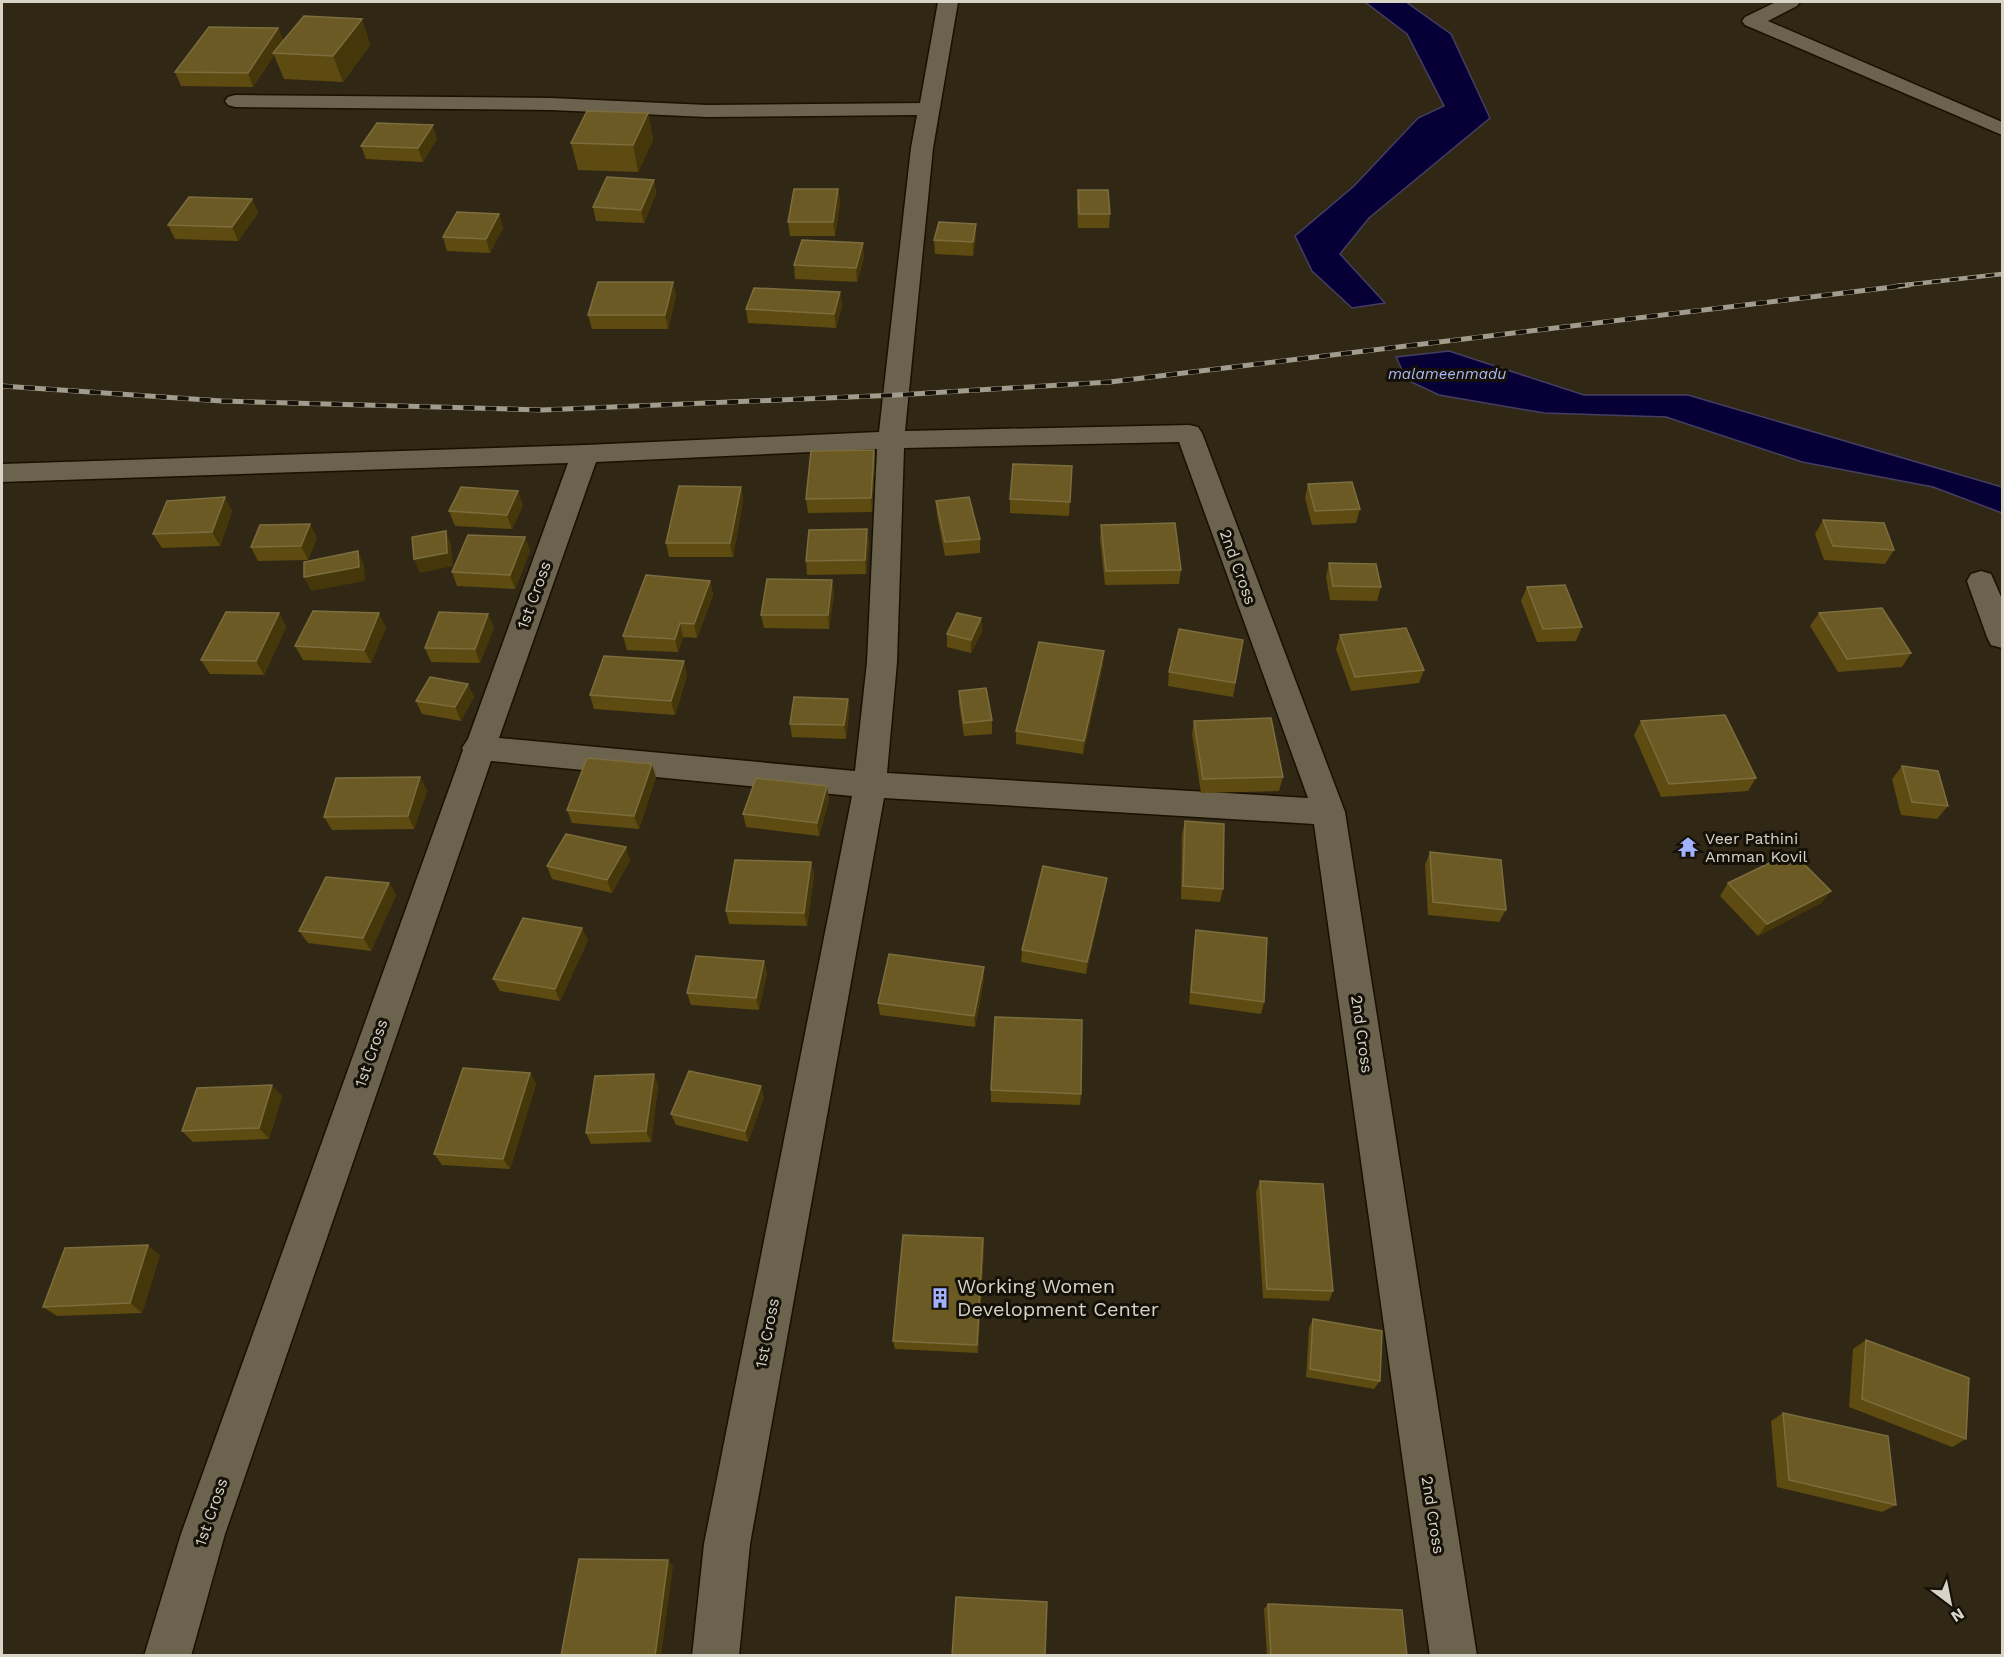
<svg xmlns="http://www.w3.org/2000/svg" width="2004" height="1657" viewBox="0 0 2004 1657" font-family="'Work Sans',sans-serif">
<rect width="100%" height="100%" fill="#302814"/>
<path fill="#070037" stroke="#463f62" stroke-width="1.5" d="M1365,2h41l45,32 39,84 -121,100 -29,36 45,49 -33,5 -40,-37 -17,-35 59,-50 64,-68 26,-12 -37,-72z
M1449,351l135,44h104l314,92v26l-69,-26 -131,-25 -136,-45 -122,-4 -105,-18 -32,-15 -11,-23z"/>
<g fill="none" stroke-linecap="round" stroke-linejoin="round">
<g stroke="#181001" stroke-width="3">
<path id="minor" d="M938,2h20l-25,146 -28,283 284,-6 9,2 4,6 143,379 132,844h-47l-116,-832 -430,-26 -134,746 -11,112h-47l12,-112 148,-748 -361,-35 -266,773 -34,122h-47l37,-122 282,-784 -1,-2 6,-9 100,-276 -566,19v-18l583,-19 294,-13 32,-284 6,-33 -210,2 -156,-7 -316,-3 -7,-2 -3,-4 3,-4 7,-2 316,3 156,7 213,-2zM1179,442l129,356 -421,-25 10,-111 7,-214zM877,449l-10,213 -12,109 -356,-33 97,-276z
M1776,2h24l-3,4 -29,15 234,101v13l-257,-110 -3,-4 3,-4z
M1981,571l10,3 11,25v49l-11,-3 -4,-8 -20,-56 4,-7z"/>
</g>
<use href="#minor" fill="#6b634d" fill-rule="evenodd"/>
<g stroke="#a29c8d" stroke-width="4.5">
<path id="rail-far1" d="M1896,286l106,-12"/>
</g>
<g stroke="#a29c8d" stroke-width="5">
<path id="rail" d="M2,386l220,15 320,9 355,-15 213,-13 799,-97"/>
</g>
<use href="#rail-far1" stroke="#151109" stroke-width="3" stroke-dasharray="9" stroke-linecap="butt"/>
<use href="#rail" stroke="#151109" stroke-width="4" stroke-dasharray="11" stroke-linecap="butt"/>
</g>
<path fill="#5e4b11" d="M362,19l8,26 -27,37 -59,-3 -10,-24 -21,32 -72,-1 -6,-14 103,-44 5,13z
M648,113l5,27 -15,32 -60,-2 -7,-27z
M437,139l-14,23 -57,-3 -5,-13z
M654,180l2,13 -12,30 -48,-2 -3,-14z
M838,189l2,14 -5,33h-45l-2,-14z
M1078,190l32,24 -1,14h-31l-1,-24z
M252,199l6,14 -20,28 -63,-2 -7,-14z
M499,214l4,14 -13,25 -43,-2 -4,-14z
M976,224v14l-3,18 -38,-2 -1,-14z
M864,257l-7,25 -62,-3 -1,-14z
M673,282l3,14 -8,33h-76l-4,-14z
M840,292l2,14 -6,22 -88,-5 -2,-14z
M874,450l1,14 -3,48 -64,1 -2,-14z
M1072,466l-3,50 -59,-3v-14z
M1308,484l52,25 -4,14 -44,2 -7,-27z
M741,487l2,14 -10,56h-64l-3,-14z
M936,501l44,38v14l-35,3 -8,-41z
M523,505l-11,24 -57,-3 -6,-15z
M232,511l-12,35 -58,2 -9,-14z
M1823,520l71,30 -9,14 -61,-4 -9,-26z
M1101,525l80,45 -2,14 -74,1 -5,-46z
M867,529l2,14 -3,31 -59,1 -1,-14z
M525,537l5,14 -15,38 -58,-3 -5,-14z
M317,538l-9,22 -50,1 -7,-14z
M1329,563l52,24 -4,14 -47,-1 -4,-23z
M832,580l2,13 -5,36 -65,-1 -3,-13z
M710,581l3,14 -16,43 -14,-1 -5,15 -51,-2 -4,-14z
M1527,587l55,40 -6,14 -39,1 -16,-41z
M279,613l7,14 -22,48 -54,-1 -9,-14z
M1819,613l92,40 -9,14 -64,5 -28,-46z
M981,618l1,14 -11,21 -24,-6v-13z
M386,627l-15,36 -68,-3 -8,-14z
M494,627l-14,36 -49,-1 -6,-14z
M1340,635l84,35 -5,13 -68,8 -15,-42z
M1243,640l-10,57 -65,-11 1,-14z
M1104,651l-1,14 -20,89 -67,-10v-13z
M687,675l-12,40 -81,-6 -4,-14z
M959,691l33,29v14l-28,2 -5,-32z
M474,697l-13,24 -39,-7 -6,-13z
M848,699l1,13 -3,27 -54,-2 -2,-13z
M1194,721l89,56 -4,14 -78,2 -9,-59z
M1641,721l115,57 -8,13 -87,6 -27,-62z
M1902,766l46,40 -11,13 -36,-4 -9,-36z
M420,777l7,14 -13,38 -82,1 -8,-13z
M656,777l-17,52 -67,-6 -5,-13z
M827,786l2,14 -10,36 -73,-9 -3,-13z
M1185,821l38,68 -3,13 -39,-3 1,-65z
M1430,852l76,58 -7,12 -71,-7 -3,-50z
M630,860l-18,33 -60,-14 -5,-13z
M811,862l3,13 -7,51 -78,-2 -3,-13z
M1107,878l-2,12 -19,84 -65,-12 1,-12z
M389,883l7,12 -25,56 -63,-8 -9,-12z
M1728,883l103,8 -10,12 -63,33 -38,-40z
M1196,930l68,72 -3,12 -72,-10 5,-62z
M588,940l-28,61 -60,-10 -7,-12z
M764,961l3,12 -8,37 -68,-5 -4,-12z
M984,967v12l-9,48 -95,-12 -2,-12z
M530,1073l6,11 -26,85 -68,-4 -8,-11z
M654,1074l4,12 -7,56 -60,2 -5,-11z
M991,1090l90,4 -1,11 -89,-3z
M282,1096l-13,43 -76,3 -11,-11z
M764,1097l-16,45 -72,-17 -5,-11z
M1260,1181l73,110 -4,10 -66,-3 -7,-106z
M983,1238l1,10 -6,105 -83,-4 -2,-8z
M160,1255l-18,58 -85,3 -14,-9z
M1313,1319l67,62 -6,8 -68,-12 3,-49z
M1866,1340l100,99 -14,8 -103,-40 4,-58z
M1783,1413l113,92 -14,7 -105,-25 -6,-66z
M1268,1604l139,52h-140l-3,-47z"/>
<path fill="#46370a" d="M362,19l8,26 -27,37 -10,-26z
M278,28l5,13 -10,12 1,2 -21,32 -5,-14z
M648,113l5,27 -15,32 -5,-27z
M433,125l4,14 -14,23 -5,-14z
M654,180l2,13 -12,30 -3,-13z
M838,189l2,14 -5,33 -2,-14z
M252,199l6,14 -20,28 -6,-14z
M499,214l4,14 -13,25 -4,-14z
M976,224v14l-3,18v-14z
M863,243l1,14 -7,25 -1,-14z
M673,282l3,14 -8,33 -3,-14z
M840,292l2,14 -6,22 -2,-14z
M874,450l1,14 -3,48 -1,-14z
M741,487l2,14 -10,56 -3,-14z
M518,491l5,14 -11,24 -5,-14z
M225,497l7,14 -12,35 -8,-14z
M310,524l7,14 -9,22 -7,-14z
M867,529l2,14 -3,31 -1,-14z
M446,531l5,14 2,21 -33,7 -6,-14z
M525,537l5,14 -15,38 -5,-14z
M358,551l6,14 1,16 -54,10 -7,-14z
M832,580l2,13 -5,36 -1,-14z
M710,581l3,14 -16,43 -3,-14z
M279,613l7,14 -22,48 -8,-14z
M379,613l7,14 -15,36 -7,-13z
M488,614l6,13 -14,36 -5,-14z
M981,618l1,14 -11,21v-13z
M680,623l3,14 -5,15 -3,-13z
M1104,651l-1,14 -20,89 1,-13z
M684,661l3,14 -12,40 -4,-14z
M468,684l6,13 -13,24 -6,-14z
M848,699l1,13 -3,27 -2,-14z
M652,764l4,13 -17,52 -5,-13z
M420,777l7,14 -13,38 -6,-13z
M827,786l2,14 -10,36 -2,-13z
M626,847l4,13 -18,33 -5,-13z
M811,862l3,13 -7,51 -3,-13z
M1107,878l-2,12 -19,84 1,-12z
M389,883l7,12 -25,56 -8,-13z
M1831,891l-10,12 -63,33 9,-12z
M582,928l6,12 -28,61 -5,-12z
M764,961l3,12 -8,37 -3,-12z
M984,967v12l-9,48 -1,-11z
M530,1073l6,11 -26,85 -7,-10z
M654,1074l4,12 -7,56 -5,-11z
M272,1085l10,11 -13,43 -10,-11z
M761,1086l3,11 -16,45 -3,-11z
M983,1238l1,10 -6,105 -1,-8z
M148,1245l12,10 -18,58 -12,-10z
M668,1560l5,6 -12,90h-6z"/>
<path fill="#6b5a24" stroke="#7c6d3e" stroke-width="1.5" d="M304,16l58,3 -29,37 -60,-3z
M209,27l69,1 -30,45 -73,-1z
M587,111l61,2 -15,32 -62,-2z
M377,123l56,2 -15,23 -57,-2z
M607,177l47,3 -13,30 -48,-3z
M794,189h44l-5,33h-45z
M1078,190h30l2,24h-31z
M189,197l63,2 -20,28 -64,-2z
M457,212l42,2 -13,25 -43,-2z
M939,222l37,2 -3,18 -39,-2z
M802,240l61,3 -7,25 -62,-3z
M598,282h75l-8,33h-77z
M754,288l86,4 -6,22 -88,-5z
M874,450l-3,48 -65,1 5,-48z
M1013,464l59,2 -2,36 -60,-3z
M1352,482l8,27 -45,2 -7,-27z
M679,486l62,1 -11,56h-64z
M461,487l57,4 -11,24 -58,-4z
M225,497l-13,35 -59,2 14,-33z
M969,497l11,42 -35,3 -9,-41z
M1823,520l61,3 10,27 -61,-4z
M1175,523l6,47 -75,1 -5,-46z
M310,524l-9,22 -50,1 9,-22z
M867,529l-2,31 -59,1 3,-31z
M446,531l1,22 -33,6 -2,-22z
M468,535l57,2 -15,38 -58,-3z
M358,551l1,16 -55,10v-15z
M1329,563l47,1 5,23 -48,-1z
M646,575l64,6 -16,43 -14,-1 -5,16 -52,-3z
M767,579l65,1 -4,35h-67z
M1565,585l17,42 -39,2 -16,-42z
M1882,608l29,45 -64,6 -28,-46z
M313,611l66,2 -15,37 -69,-4z
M226,612l53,1 -23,48 -55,-1z
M439,612l49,2 -13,35 -50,-1z
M957,613l24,5 -10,22 -24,-6z
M1406,628l18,42 -69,7 -15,-42z
M1179,629l64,11 -8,43 -66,-11z
M1039,642l65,9 -20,90 -68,-10z
M604,656l80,5 -13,40 -81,-6z
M430,677l38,7 -13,23 -39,-6z
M986,688l6,32 -28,3 -5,-32z
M794,697l54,2 -4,26 -54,-1z
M1725,715l31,63 -87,6 -28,-63z
M1271,718l12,59 -80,2 -9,-58z
M587,758l65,6 -18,52 -67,-6z
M1902,766l36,5 10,35 -36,-4z
M420,777l-12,39 -84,1 12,-39z
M756,778l71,8 -10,37 -74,-9z
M1185,821l39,3 -1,65 -40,-3z
M566,834l60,13 -19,33 -60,-14z
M1430,852l71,8 5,50 -73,-8z
M1792,852l39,39 -64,33 -39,-41z
M735,860l76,2 -7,51 -78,-2z
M1043,866l64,12 -20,84 -65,-12z
M326,877l63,6 -26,55 -64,-7z
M523,918l59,10 -27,61 -62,-10z
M1196,930l71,8 -3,64 -73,-10z
M889,954l95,13 -10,49 -96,-13z
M696,956l68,5 -8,37 -69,-5z
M995,1017l87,3 -1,74 -90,-4z
M463,1068l67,5 -27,86 -69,-5z
M689,1071l72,15 -16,45 -74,-17z
M654,1074l-8,57 -60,2 9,-57z
M272,1085l-13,43 -77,3 15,-43z
M1260,1181l63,3 10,107 -66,-2z
M903,1235l80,3 -6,107 -84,-4z
M148,1245l-18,58 -87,4 22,-59z
M1313,1319l69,12 -2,50 -70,-12z
M1866,1340l103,38 -3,61 -104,-40z
M1783,1413l105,23 8,69 -107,-25z
M579,1559l89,1 -13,96h-94z
M956,1597l91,5 -2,54h-93z
M1268,1604l134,6 5,46h-136z"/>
<defs>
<g id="temple-bare" transform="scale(1.62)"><path d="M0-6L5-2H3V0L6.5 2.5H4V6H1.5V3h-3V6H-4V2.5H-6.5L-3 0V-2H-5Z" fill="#a2b2fd" stroke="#151109" stroke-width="2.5" paint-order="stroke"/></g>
<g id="building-bare" transform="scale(1.62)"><path d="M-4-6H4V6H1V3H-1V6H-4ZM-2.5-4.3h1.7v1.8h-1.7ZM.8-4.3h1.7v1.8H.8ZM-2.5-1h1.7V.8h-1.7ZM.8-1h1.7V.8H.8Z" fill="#a2b2fd" stroke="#151109" stroke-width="2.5" paint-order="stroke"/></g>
</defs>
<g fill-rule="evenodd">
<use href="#temple-bare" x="1688" y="847"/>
<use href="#building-bare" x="940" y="1298"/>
</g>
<g text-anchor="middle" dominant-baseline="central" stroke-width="6" stroke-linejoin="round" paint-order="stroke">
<g font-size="15" font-style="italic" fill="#acbafc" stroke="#151109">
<text x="1447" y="374">malameenmadu</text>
</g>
<g font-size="16" fill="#d8d3c7" stroke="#151109">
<text transform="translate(1238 567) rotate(70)">2nd Cross</text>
<text transform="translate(534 595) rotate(-70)">1st Cross</text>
<text transform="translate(1362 1034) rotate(82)">2nd Cross</text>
<text transform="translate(371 1053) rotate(-71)">1st Cross</text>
<text transform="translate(767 1333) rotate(-79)">1st Cross</text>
<text transform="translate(211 1512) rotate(-71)">1st Cross</text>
<text transform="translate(1433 1515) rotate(81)">2nd Cross</text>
</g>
<g font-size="16" fill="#d8d3c7" stroke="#151109" text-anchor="start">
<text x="1705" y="838">Veer Pathini<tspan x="1705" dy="18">Amman Kovil</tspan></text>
</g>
<g font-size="20" fill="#d8d3c7" stroke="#151109" text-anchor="start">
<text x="957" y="1286">Working Women<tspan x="957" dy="23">Development Center</tspan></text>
</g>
</g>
<rect width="2004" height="1657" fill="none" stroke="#d8d3c7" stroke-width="6"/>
<g transform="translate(1950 1603) rotate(148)" stroke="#151109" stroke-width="4.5" paint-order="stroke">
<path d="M0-4.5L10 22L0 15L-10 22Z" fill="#d8d3c7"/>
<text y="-9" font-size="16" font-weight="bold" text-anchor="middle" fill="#d8d3c7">N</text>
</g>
</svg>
